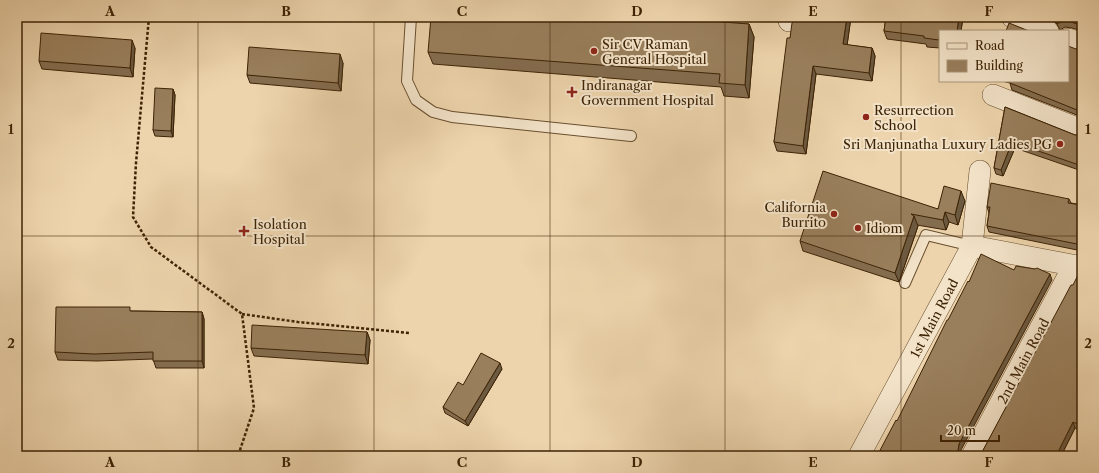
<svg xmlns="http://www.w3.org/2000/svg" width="1099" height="473" viewBox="0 0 1099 473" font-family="'Libre Caslon Text',serif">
<rect width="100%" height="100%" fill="#edd4ac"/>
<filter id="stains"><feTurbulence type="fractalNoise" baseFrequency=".005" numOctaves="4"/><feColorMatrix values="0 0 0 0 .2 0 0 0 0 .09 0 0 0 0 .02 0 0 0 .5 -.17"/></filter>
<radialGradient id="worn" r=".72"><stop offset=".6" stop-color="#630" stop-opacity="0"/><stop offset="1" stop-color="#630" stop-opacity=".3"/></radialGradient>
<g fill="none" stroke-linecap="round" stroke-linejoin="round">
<g stroke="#694f2f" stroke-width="12">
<path id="lane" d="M411,17l-4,64 9,19 17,12 19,5 179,19
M905,283l21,-48 46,11"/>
</g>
<g stroke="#694f2f" stroke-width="22">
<path id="street" d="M1012,17l36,14
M789,21v-4
M1068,39l14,5
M993,95l89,35
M972,246l110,21
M859,456l113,-210 8,-75
M972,456l102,-191"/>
</g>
<path stroke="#3d2305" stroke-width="2.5" stroke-dasharray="3 2" stroke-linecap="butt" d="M149,17l-13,146 -3,54 18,30 91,67 12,94 -16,48
M242,314l56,8 111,11"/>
<use href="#lane" stroke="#f3e3c9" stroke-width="10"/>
<use href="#street" stroke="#f3e3c9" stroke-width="21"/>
</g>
<path fill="#846d4f" stroke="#3d2305" d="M797,17h59v1l-5,-1 -4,28 25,3 3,8 -3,25 -56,-7 -10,80 -29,-3 -3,-9 16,-104z
M886,17h77l-2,14h-21v17l-13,-1 -1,-3 -39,-5 -3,-8z
M1045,17h37v14l-10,-3 -7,-1 -5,3 -3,-6 -4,-4z
M701,21l48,3 5,13 -5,61 -25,-2 -3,-9 -288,-23 -5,-12z
M135,48l-2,29 -91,-8 -3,-8z
M1076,49h6v68l-70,-27 -2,-7 -8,-2h66z
M343,63l-2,28 -91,-8 -3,-8z
M173,89l2,6 -2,42 -18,-1 -2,-6z
M1005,107l70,28h7v36l-67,-23 -12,28 -7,-2 -2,-6z
M1069,199l2,4 11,2v46l-93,-19 -2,-6 2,-13 -2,-6z
M965,201l-7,24 -9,-3 -3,8 -29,-5 1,1 -19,56 -96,-31 -3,-10 138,-32z
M1082,278v154l-7,-4 -14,28h-81l93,-171z
M131,311l71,1 2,7v49h-48l-3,-9 -56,2 -39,-1 -3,-8z
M367,332l3,8 -2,24 -114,-8 -3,-8z
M502,369l-34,57 -23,-13 -2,-6 20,-22z"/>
<path fill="#6b5940" stroke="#3d2305" d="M696,17h5l-1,16 -4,-13z
M847,17h4l-5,36 -3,-9z
M959,17h4l-2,14h-4z
M749,24l5,13 -5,61 -4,-13z
M132,40l3,8 -2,29 -3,-9z
M872,48l3,8 -3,25 -3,-8z
M340,54l3,9 -2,28 -3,-8z
M813,66l3,8 -10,80 -3,-8z
M173,89l2,6 -2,42 -2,-6z
M1012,142l3,6 -12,28 -2,-6z
M961,191l4,10 -7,24 -3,-10z
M945,212l4,10 -3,8 -3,-10z
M914,216l4,10 -19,56 -4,-9z
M1050,274l2,6 -91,170 -1,6h-1l-1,-6 1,-6z
M202,312l2,7v49l-2,-7z
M367,332l3,8 -2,24 -3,-9z
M500,363l2,6 -34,57 -3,-5z
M1082,421v10l-2,-6z
M1073,422l2,6 -14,28h-4v-2z"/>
<path fill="#997f5c" stroke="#3d2305" d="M431,17h265v3l53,4 -4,61 -26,-2 1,-9 -292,-22z
M797,17h50l-4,27 29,4 -3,25 -56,-7 -10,80 -29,-4 13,-104h3l2,-15 4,-4z
M886,17h73l-2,14h-17l-1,9 -15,-2v-2l-40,-5z
M1055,17h27v9l-13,-5h-6l-6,3z
M1009,23l20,8h-23z
M41,33l91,7 -2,28 -91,-7z
M1068,46l8,3h6v63l-72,-29v-2h58z
M249,47l91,7 -2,29 -91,-8z
M155,88l18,1 -2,42 -18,-1z
M1005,107l70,28h7v31l-70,-24 -11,28 -7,-2z
M823,171l115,38 6,-23 17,5 -6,24 -10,-3 -2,8 -32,-6 3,2 -19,57 -95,-32z
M991,183l78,16 -1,4 14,2v40l-95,-19 3,-19h-3z
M981,254l33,16 2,-4 19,3 2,-1 13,6 -91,170 -1,6 2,6h-83l19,-36 1,1 50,-101h1l20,-39 1,1z
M1078,275l4,3v143l-2,4 -7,-3 -16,32 3,2h-80l91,-171h2z
M56,307h74v4l72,1v49h-49v-9l-59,2 -39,-2z
M252,325l115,7 -2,23 -114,-7z
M481,353l19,10 -35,58 -22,-14 15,-25 5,3z"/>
<path fill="none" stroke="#3d2305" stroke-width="1" stroke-opacity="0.55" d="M198,17v439M374,17v439M550,17v439M725,17v439M901,17v439M17,236h1065"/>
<g fill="#8f2418" stroke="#f3e3c9" stroke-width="1.5">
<circle cx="594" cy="51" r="4"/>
<path d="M570 86h4v4h4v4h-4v4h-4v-4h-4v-4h4z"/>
<circle cx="866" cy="117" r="4"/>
<circle cx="1060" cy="144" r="4"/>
<circle cx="834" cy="214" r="4"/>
<circle cx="858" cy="228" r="4"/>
<path d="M242 225h4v4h4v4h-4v4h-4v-4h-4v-4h4z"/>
</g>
<g text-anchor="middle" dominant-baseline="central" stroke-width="4" stroke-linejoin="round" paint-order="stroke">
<g font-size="13" fill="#3d2305" stroke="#f3e3c9" text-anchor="start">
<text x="602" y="44">Sir CV Raman<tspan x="602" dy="15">General Hospital</tspan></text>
<text x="581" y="85">Indiranagar<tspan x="581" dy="15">Government Hospital</tspan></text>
<text x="874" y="110">Resurrection<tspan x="874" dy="15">School</tspan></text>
<text x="1052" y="144" text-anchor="end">Sri Manjunatha Luxury Ladies PG</text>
<text x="826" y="207" text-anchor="end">California<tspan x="826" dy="15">Burrito</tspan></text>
<text x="253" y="224">Isolation<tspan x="253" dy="15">Hospital</tspan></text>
<text x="866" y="228">Idiom</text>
</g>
<g font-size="13" fill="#3d2305" stroke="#f3e3c9">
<text transform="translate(934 318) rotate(-62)">1st Main Road</text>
<text transform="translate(1023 361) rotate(-62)">2nd Main Road</text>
</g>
</g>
<rect width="1099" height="473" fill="none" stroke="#edd4ac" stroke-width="44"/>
<rect x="939" y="30" width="130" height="52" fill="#f3e3c9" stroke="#aa967b"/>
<rect x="947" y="43" width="20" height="6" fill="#f3e3c9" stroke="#aa967b"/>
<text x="975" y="50" font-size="12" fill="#3d2305">Road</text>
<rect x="947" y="60" width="20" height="12" fill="#997f5c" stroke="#aa967b"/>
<text x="975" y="70" font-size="12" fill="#3d2305">Building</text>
<path d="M941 435v6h58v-6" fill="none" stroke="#3d2305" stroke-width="2"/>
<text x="947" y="435" font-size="12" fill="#3d2305" stroke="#f3e3c9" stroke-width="3" paint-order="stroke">20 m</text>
<rect x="22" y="22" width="1055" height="429" fill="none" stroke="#3d2305" stroke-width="1.5"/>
<g font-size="13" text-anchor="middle" font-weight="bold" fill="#3d2305">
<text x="110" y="16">A</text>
<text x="286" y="16">B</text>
<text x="462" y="16">C</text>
<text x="637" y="16">D</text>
<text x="813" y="16">E</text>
<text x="989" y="16">F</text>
<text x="11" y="134">1</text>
<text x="1088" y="134">1</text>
<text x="11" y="348">2</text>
<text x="1088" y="348">2</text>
<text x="110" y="467">A</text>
<text x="286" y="467">B</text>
<text x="462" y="467">C</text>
<text x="637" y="467">D</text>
<text x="813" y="467">E</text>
<text x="989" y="467">F</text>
</g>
<rect width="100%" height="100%" filter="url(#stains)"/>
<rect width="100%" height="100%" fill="url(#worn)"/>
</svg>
